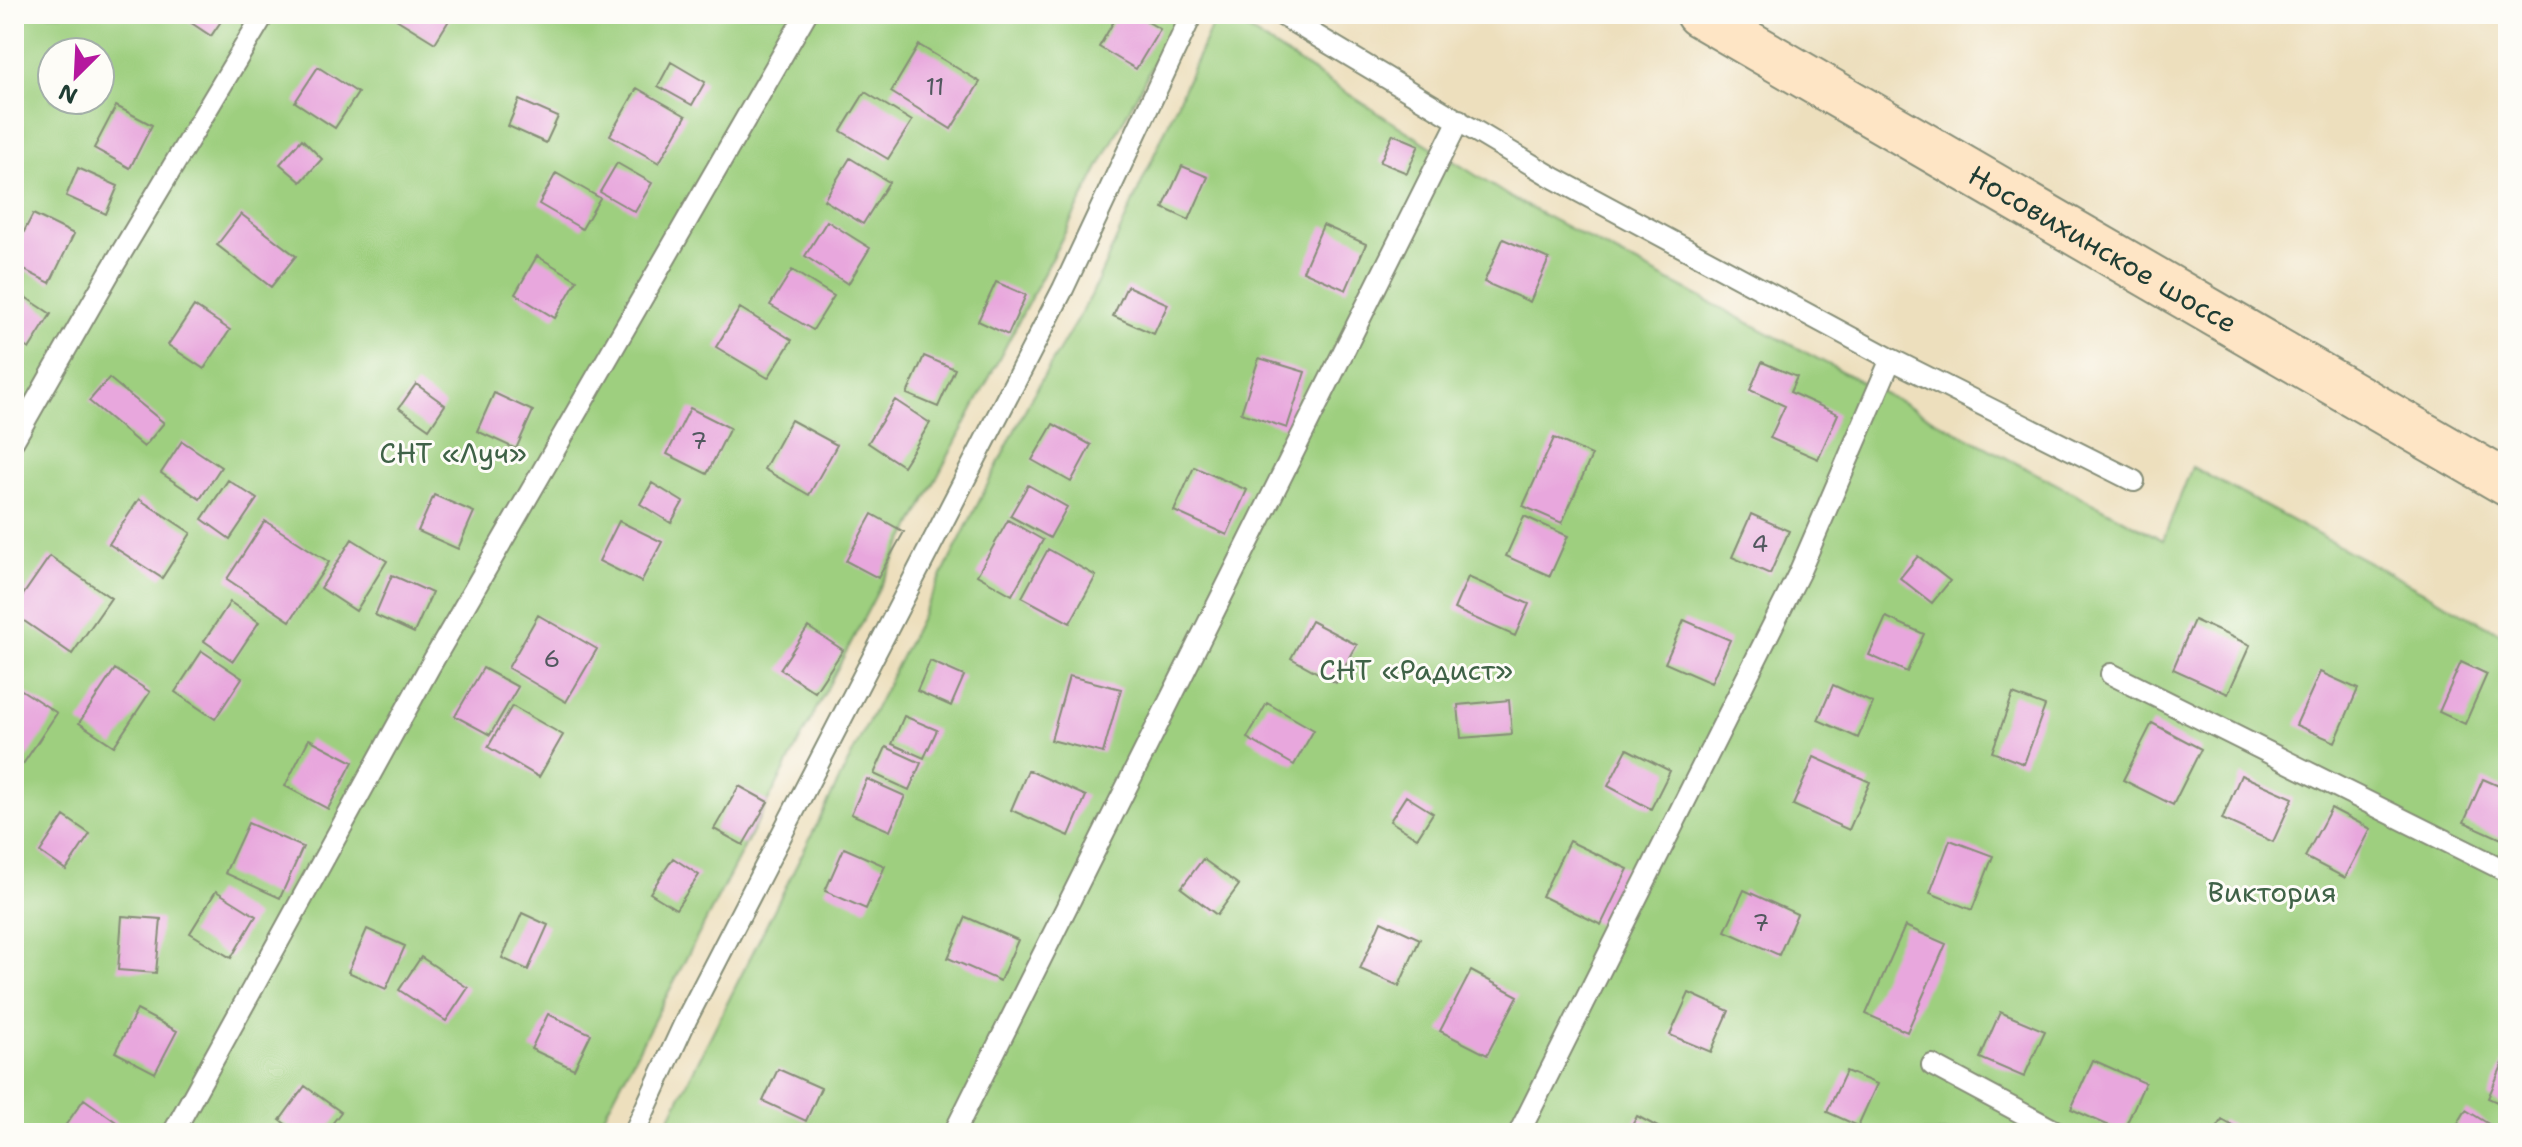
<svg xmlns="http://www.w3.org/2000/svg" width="2522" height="1147" viewBox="0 0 2522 1147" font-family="'Shantell Sans',sans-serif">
<rect width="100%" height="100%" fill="#fdfcf7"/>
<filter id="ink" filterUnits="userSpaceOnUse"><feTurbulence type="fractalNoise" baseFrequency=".0125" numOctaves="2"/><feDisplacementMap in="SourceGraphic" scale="16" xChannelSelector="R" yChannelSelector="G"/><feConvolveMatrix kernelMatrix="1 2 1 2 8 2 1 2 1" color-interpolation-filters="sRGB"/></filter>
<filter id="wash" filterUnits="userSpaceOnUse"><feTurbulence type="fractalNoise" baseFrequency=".006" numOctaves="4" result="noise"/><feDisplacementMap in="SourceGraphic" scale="32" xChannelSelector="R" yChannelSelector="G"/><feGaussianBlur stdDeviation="1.8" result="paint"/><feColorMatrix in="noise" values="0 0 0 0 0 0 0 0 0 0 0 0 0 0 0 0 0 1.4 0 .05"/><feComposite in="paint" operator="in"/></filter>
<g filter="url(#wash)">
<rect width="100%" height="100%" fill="#eddfbd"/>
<path fill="#9ecf7f" stroke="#5e865a" stroke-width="2" fill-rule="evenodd" d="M14,14h1165l-584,1119h-581zM52,52h48v48h-48z
M1217,14h6l290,185 650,341 29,-73 316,170v496h-1846l369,-735 60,-102z"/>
<g id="blocks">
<path fill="#e8a7dd" d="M178,14h48l-15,22z
M388,14h65l-18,29z
M1118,14h16l26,15 -24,40 -37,-22z
M919,45l61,37 -29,47 -60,-37z
M671,62l34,20 -13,23 -34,-19z
M318,67l40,26 -23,35 -40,-26z
M637,88l49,28 -27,47 -49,-28z
M865,92l47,29 -24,38 -47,-28z
M519,100l39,17 -12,26 -38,-17z
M116,106l36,19 -22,43 -36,-20z
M1393,134l26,11 -12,28 -27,-11z
M302,139l20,20 -21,23 -21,-18z
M850,158l39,24 -26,42 -39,-24z
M617,163l35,20 -17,29 -35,-20z
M1182,166l26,11 -19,43 -26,-12z
M78,168l40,18 -12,28 -40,-18z
M556,173l44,25 -18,31 -43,-25z
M33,214l41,20 -24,49 -36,-18v-14z
M241,214l55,42 -25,31 -54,-42z
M827,221l43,27 -22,36 -43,-28z
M1323,225l43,19 -20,46 -43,-19z
M1503,239l46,20 -19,43 -46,-20z
M537,256l40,24 -22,38 -40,-24z
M792,270l42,26 -21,34 -43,-25z
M996,282l30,13 -18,40 -30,-14z
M1127,286l41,18 -14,30 -41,-18z
M22,295l29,19 -22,35 -15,-9v-32z
M194,306l36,24 -26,39 -36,-24z
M740,308l52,32 -24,38 -52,-31z
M924,356l31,13 -17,38 -31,-13z
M1259,358l46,14 -18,56 -46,-15z
M1762,362l35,15 -7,15 48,22 -20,45 -48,-21 15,-32 -35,-16z
M109,378l55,45 -20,24 -55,-46z
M416,384l29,21 -16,24 -30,-21z
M494,393l39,18 -17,38 -39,-18z
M895,400l35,23 -27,43 -35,-23z
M690,408l40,20 -23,46 -40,-20z
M791,420l46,25 -28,50 -45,-26z
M1053,424l38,21 -20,37 -39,-22z
M1554,438l38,17 -30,68 -39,-17z
M182,441l39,26 -21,32 -39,-26z
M1194,467l53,23 -20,45 -53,-24z
M228,480l29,19 -27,40 -28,-20z
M652,483l31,19 -12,21 -31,-19z
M1028,485l39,22 -17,31 -40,-22z
M434,495l40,17 -16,37 -40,-18z
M139,499l52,34 -29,45 -53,-34z
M872,514l32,18 -26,46 -32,-17z
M1751,514l38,17 -19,43 -38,-17z
M1524,516l44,20 -18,40 -44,-20z
M1008,520l35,20 -31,55 -35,-20z
M265,521l64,41 -39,59 -63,-42z
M619,521l43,21 -21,40 -42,-21z
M352,539l35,22 -31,50 -35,-23z
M1048,549l48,27 -26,47 -48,-26z
M50,556l61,42 -39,56 -58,-40v-6z
M1918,556l32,25 -18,22 -32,-25z
M392,575l40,18 -18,40 -39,-18z
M1468,577l61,27 -14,32 -61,-27z
M230,602l29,20 -26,39 -29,-20z
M538,615l59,34 -31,53 -58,-34z
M1886,617l38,17 -17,38 -38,-17z
M1684,620l46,20 -19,43 -46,-20z
M2194,620l56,25 -22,49 -55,-25z
M1311,621l46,24 -21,38 -45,-25z
M808,627l35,23 -28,42 -35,-23z
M202,651l40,27 -27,41 -40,-27z
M930,661l34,15 -13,30 -34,-15z
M2461,662l26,12 -22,50 -26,-12z
M483,668l35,19 -28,48 -35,-19z
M115,669l35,23 -36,54 -35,-23z
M2320,672l38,17 -23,53 -39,-17z
M1069,676l52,13 -18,64 -52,-13z
M14,685l43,28 -34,51 -9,-6z
M1833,685l40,18 -15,35 -40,-18z
M2013,694l32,12 -21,58 -32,-12z
M1509,700l3,34 -51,4 -3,-33z
M1267,703l47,27 -20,35 -47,-27z
M512,706l51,29 -24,42 -51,-30z
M904,716l33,14 -13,28 -32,-14z
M2152,723l49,26 -28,56 -50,-25z
M309,739l44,23 -25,47 -43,-23z
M886,747l35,16 -12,27 -35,-16z
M1627,749l43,22 -19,38 -43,-23z
M1814,757l56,25 -21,48 -56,-25z
M1028,770l58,26 -17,40 -58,-26z
M2241,775l52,23 -20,44 -51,-23z
M867,779l38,17 -15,35 -39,-17z
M2483,779l25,11v52l-44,-20z
M739,786l29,16 -25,43 -29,-16z
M1406,796l27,17 -16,25 -27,-17z
M2331,808l40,21 -26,49 -40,-21z
M64,816l26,18 -24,36 -26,-18z
M248,823l55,24 -23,51 -55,-25z
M1950,840l43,16 -21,54 -42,-17z
M1569,841l59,28 -27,56 -59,-29z
M844,848l41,18 -19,43 -41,-18z
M673,858l26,17 -23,34 -26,-16z
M1203,859l36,26 -22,30 -36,-27z
M1744,890l53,24 -18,41 -54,-24z
M216,891l40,25 -25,42 -41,-25z
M522,913l26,12 -20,45 -26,-12z
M122,916l39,3 -5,54 -38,-3z
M966,917l52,23 -18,41 -52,-23z
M1381,921l39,18 -21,47 -39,-17z
M1905,926l41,18 -39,88 -41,-18z
M367,929l38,17 -19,43 -38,-17z
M421,957l47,31 -22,33 -47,-31z
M1471,971l47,25 -31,59 -47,-24z
M1689,993l40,18 -18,41 -41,-17z
M137,1010l40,21 -22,42 -40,-21z
M2000,1012l45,19 -21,46 -44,-19z
M548,1014l43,20 -17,35 -43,-20z
M2093,1060l52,23 -22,49 -52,-23z
M2504,1061l4,1v45l-20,-9z
M778,1069l43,19 -15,33 -43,-20z
M1846,1071l31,13 -19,42 -31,-14z
M305,1086l36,26 -16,21h-27l-18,-13z
M84,1099l42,30 -3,4h-63z
M2466,1110l26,16 -4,7h-36z
M1637,1116l32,17h-41z
M2222,1120l23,13h-31z"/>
</g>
</g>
<g filter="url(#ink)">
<use href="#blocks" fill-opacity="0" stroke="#868e78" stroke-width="2"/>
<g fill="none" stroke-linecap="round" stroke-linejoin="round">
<g stroke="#868e78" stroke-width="24">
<path id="service" d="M1280,14l274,164 337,181 243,122
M14,440l97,-170 153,-256
M2111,674l397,198
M1932,1065l127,68
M173,1133l257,-467 376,-652
M634,1133l52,-113 377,-731 129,-275
M954,1133l505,-1013
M1519,1133l280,-560 92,-214"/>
</g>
<g stroke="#868e78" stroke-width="48">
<g id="secondary">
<path id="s1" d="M1698,14l810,470"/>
</g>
</g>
<use href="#service" stroke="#fff" stroke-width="20"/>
<use href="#secondary" stroke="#fee5c5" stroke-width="44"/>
</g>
</g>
<g text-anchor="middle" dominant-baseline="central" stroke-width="6" stroke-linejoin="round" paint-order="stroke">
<g font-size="24" fill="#51585e">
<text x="935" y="87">11</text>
<text x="699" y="441">7</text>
<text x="1760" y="544">4</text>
<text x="552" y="659">6</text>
<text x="1761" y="923">7</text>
</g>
<g font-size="28" fill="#1f3d34" stroke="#fdfcf7">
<text stroke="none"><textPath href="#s1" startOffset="468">Носовихинское шоссе</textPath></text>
</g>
<g font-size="28" fill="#3f6247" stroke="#fdfcf7">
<text x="453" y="453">СНТ «Луч»</text>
<text x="1416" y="670">СНТ «Радист»</text>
<text x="2272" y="892">Виктория</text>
</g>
</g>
<rect width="2522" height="1147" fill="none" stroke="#fdfcf7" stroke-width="48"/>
<g transform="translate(76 76) rotate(204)"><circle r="38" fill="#fdfcf7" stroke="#a4b0a9" stroke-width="2"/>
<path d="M0-6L14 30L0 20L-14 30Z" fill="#b5179e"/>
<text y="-12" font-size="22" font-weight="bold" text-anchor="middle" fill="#1f3d34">N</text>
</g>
</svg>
